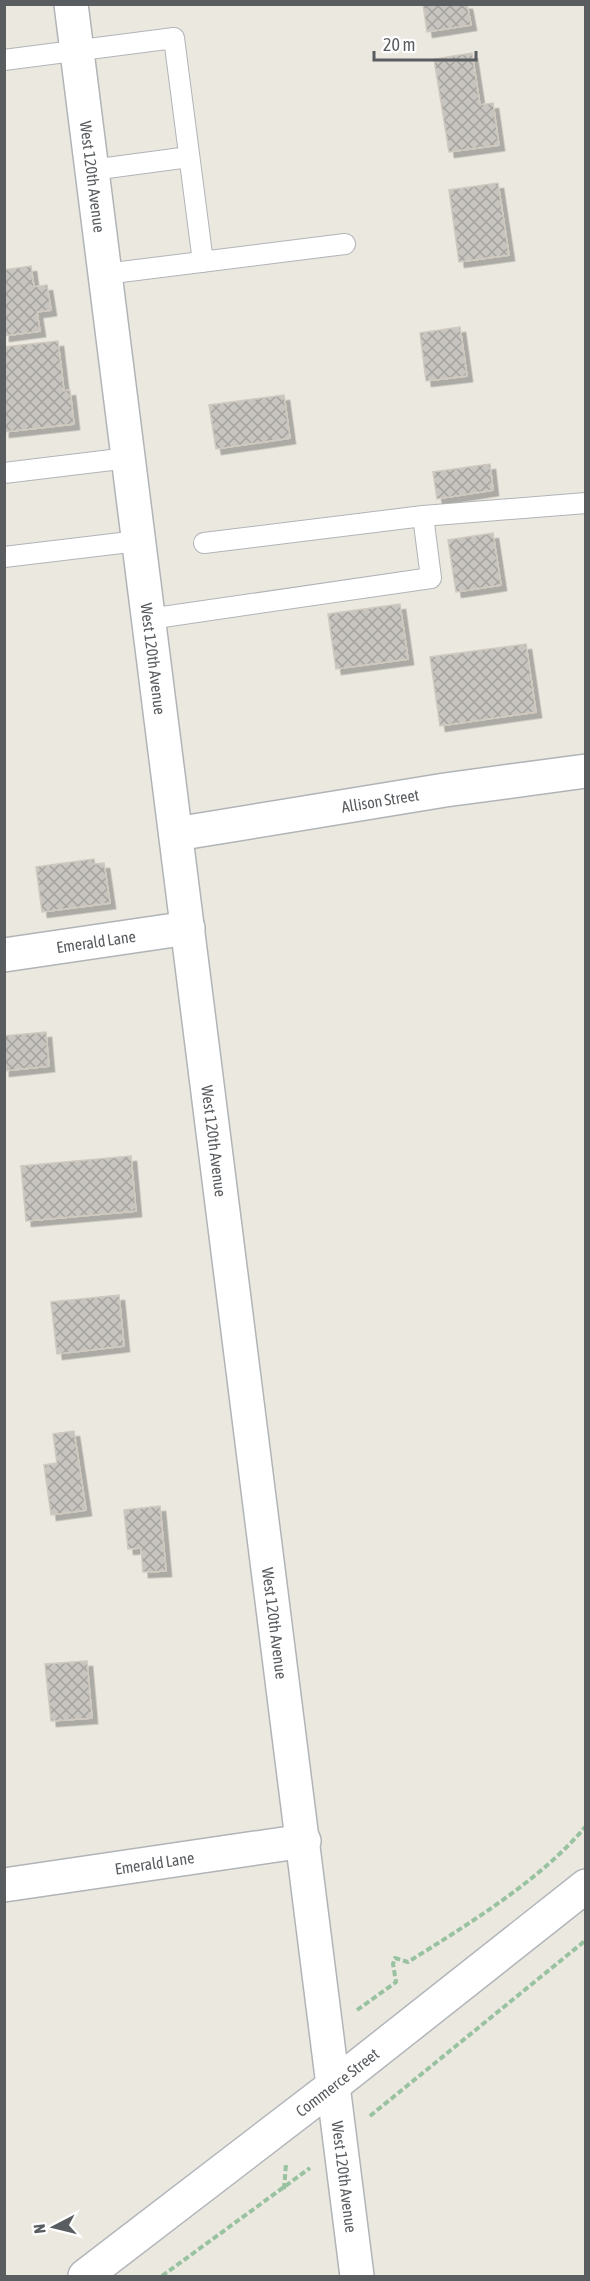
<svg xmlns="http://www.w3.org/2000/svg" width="590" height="2281" viewBox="0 0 590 2281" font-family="'Asap Condensed',sans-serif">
<defs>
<pattern id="building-cross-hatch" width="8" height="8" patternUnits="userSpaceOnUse" patternTransform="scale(1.5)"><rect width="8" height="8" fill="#c8c5c0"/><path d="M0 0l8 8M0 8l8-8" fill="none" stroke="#a5a39f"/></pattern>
<filter id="shadow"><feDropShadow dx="5.5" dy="5.5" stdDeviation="0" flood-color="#0004"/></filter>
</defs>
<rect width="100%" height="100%" fill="#ebe8e0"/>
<path fill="url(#building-cross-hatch)" stroke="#cfc9bf" stroke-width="1.5" filter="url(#shadow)" d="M423,4h44l4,21 -44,7z
M472,53l8,52 13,-2 6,42 -50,7 -15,-93z
M498,183l11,72 -50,7 -10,-72z
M31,266l3,21 13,-2 4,25 -14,2 3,19 -36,5v-66z
M460,327l7,49 -41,5 -6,-48z
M58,341l6,50 6,-1 4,34 -70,8v-85z
M284,395l6,43 -74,11 -7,-44z
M490,464l3,26 -56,9 -4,-27z
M493,533l8,52 -45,7 -8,-52z
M400,604l8,55 -72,10 -8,-55z
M526,644l10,68 -96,14 -10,-69z
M94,859l1,5 9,-1 6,40 -68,9 -6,-45z
M46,1032l3,34 -45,5v-35z
M131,1156l5,55 -110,10 -5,-55z
M119,1295l5,51 -67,8 -6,-52z
M74,1431l12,79 -35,5 -7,-50 13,-2 -4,-29z
M160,1506l6,65 -23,1 -2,-24 -13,1 -4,-39z
M87,1661l5,57 -41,3 -6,-57z"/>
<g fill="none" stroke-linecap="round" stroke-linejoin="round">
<g stroke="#b1b4b7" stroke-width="22">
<path id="lane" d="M4,60l170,-22 29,224
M92,170l97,-13
M105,274l240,-30
M4,473l124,-15
M204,543l219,-27
M4,557l134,-16
M149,619l282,-41 -8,-62 163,-13"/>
</g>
<g stroke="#b1b4b7" stroke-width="36">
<g id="street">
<path id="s1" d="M71,4l286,2272"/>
<path id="s2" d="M176,834l269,-44 141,-19"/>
<path id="s3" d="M4,955l184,-27"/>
<path id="s4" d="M4,1885l300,-44"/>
</g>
</g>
<g stroke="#b2b6ba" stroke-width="36">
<g id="secondary">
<path id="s5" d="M85,2276l249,-191 252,-199"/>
</g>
</g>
<path stroke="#98c2a0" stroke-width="4" stroke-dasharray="6 3" stroke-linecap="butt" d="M357,2010l39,-28 -3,-18 2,-6 13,4c59,-37 133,-82 178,-136
M370,2116l216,-176
M284,2189l2,-25
M162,2276l148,-108"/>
<use href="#lane" stroke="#fff" stroke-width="20"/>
<use href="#street" stroke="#fff" stroke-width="33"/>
<use href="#secondary" stroke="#fff" stroke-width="33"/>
</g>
<g text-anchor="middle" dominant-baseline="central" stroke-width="4.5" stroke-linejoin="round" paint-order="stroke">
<g font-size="16" fill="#595d60" stroke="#fff">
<text stroke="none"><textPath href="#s1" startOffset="174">West 120th Avenue</textPath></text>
<text stroke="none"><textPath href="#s1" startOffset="660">West 120th Avenue</textPath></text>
<text stroke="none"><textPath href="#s2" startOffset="207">Allison Street</textPath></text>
<text stroke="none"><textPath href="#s3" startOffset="93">Emerald Lane</textPath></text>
<text stroke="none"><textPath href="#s1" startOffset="1146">West 120th Avenue</textPath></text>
<text stroke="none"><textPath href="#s1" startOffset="1632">West 120th Avenue</textPath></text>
<text stroke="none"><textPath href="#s4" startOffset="152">Emerald Lane</textPath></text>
<text stroke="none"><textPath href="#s5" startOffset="318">Commerce Street</textPath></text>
<text stroke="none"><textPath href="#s1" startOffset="2190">West 120th Avenue</textPath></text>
</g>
</g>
<rect width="590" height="2281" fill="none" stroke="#595d60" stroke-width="12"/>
<g transform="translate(54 2227) rotate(263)" stroke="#ffffff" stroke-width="4.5" paint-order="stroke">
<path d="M0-4.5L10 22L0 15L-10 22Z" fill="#595d60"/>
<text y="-9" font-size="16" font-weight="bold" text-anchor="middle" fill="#595d60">N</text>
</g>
<path d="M374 51v9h102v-9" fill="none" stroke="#595d60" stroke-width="3"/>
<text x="383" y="51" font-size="18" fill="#595d60" stroke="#ffffff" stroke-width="4.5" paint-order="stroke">20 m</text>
</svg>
